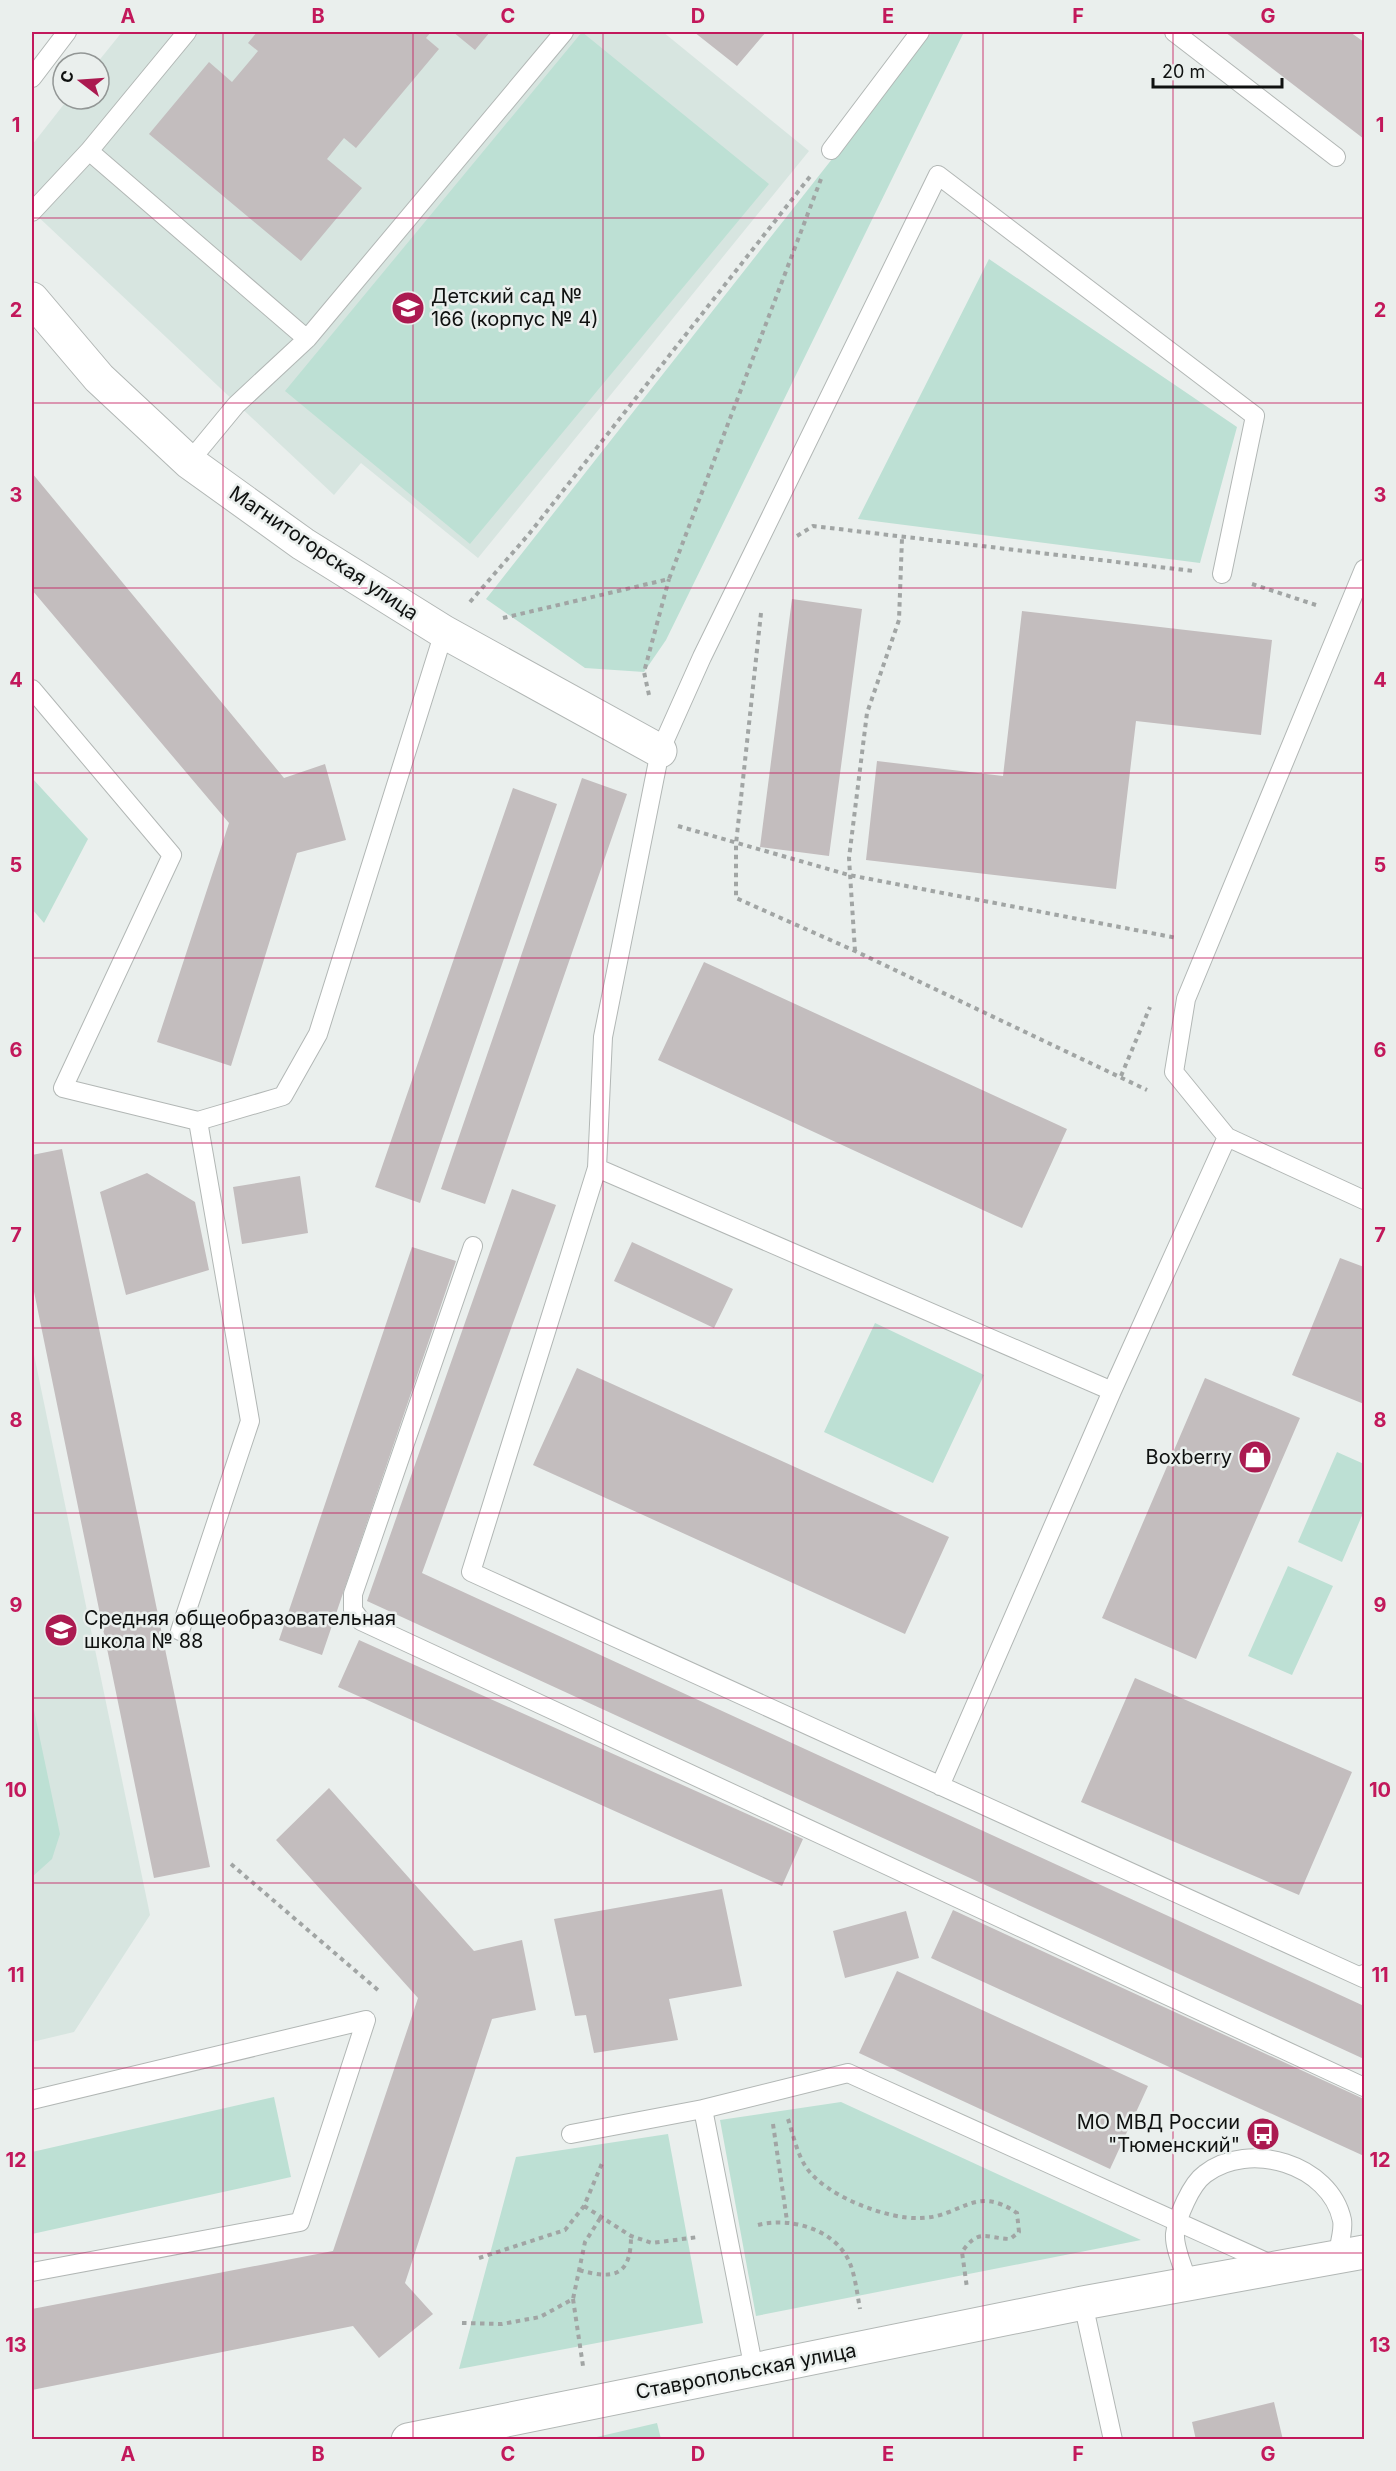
<svg xmlns="http://www.w3.org/2000/svg" width="1396" height="2471" viewBox="0 0 1396 2471" font-family="Inter,sans-serif">
<rect width="100%" height="100%" fill="#eaefed"/>
<path fill="#d7e5e0" d="M122,32h541l146,119 -331,407 -117,-95 -27,32 -302,-284v-66l36,-46h31v-36h-2z
M32,1345l118,570 -76,117 -42,10z"/>
<path fill="#bde0d4" d="M582,32l187,152 -299,360 -185,-153z
M932,32h32l-298,608 -22,32 -59,-4 -99,-69z
M989,259l248,168 -37,136 -342,-44z
M32,778l56,61 -44,84 -12,-14z
M875,1323l109,52 -51,108 -109,-51z
M1337,1452l27,12v47l-22,51 -44,-20z
M1288,1566l45,20 -41,89 -44,-19z
M32,1701l28,133 -8,25 -20,18z
M274,2097l17,80 -259,57v-82z
M841,2102l300,138 -385,76 -36,-196z
M668,2134l35,189 -244,46 57,-212z
M657,2423l4,16h-73z"/>
<path fill="#c3bdbe" d="M257,32h174l-5,6 13,11 -83,99 -12,-10 -17,21 35,29 -61,73 -152,-127 60,-72 23,20 26,-31 -10,-8z
M453,32h37l-15,18z
M694,32h72l-29,34z
M1225,32h125l14,10v97z
M32,473l252,305 41,-14 21,76 -49,13 -66,213 -74,-24 72,-219 -197,-233z
M792,599l70,10 -33,247 -69,-9z
M1022,611l250,29 -11,95 -125,-14 -20,168 -250,-29 11,-99 126,15z
M582,778l45,16 -142,410 -44,-15z
M513,788l44,16 -137,399 -45,-16z
M704,962l363,167 -45,99 -364,-168z
M62,1149l148,718 -56,11 -122,-596v-127z
M147,1173l48,29 14,68 -83,25 -26,-103z
M300,1176l8,57 -66,11 -9,-57z
M512,1189l44,16 -134,368 942,433v53l-997,-458z
M632,1242l101,47 -19,39 -100,-47z
M412,1247l44,14 -134,394 -43,-15z
M1340,1258l24,9v137l-72,-29z
M577,1368l372,169 -44,97 -372,-169z
M1205,1378l95,40 -104,241 -94,-41z
M359,1640l444,199 -21,47 -444,-199z
M1135,1678l217,94 -53,123 -218,-93z
M329,1788l145,163 48,-11 14,70 -44,9 -87,264 28,31 -54,44 -26,-32 -321,64v-81l301,-58 85,-253 -142,-158z
M722,1889l20,97 -73,13 9,41 -84,13 -8,-38 -11,1 -21,-97z
M953,1910l411,189v57l-433,-198z
M906,1911l13,47 -74,20 -12,-47z
M897,1971l251,115 -38,83 -251,-116z
M1274,2402l9,38h-87l-4,-18z"/>
<g fill="none" stroke-linecap="round" stroke-linejoin="round">
<g stroke="#b2b7b5" stroke-width="20">
<path id="lane" d="M187,32l-98,119 218,188 257,-307
M1174,32l162,125
M32,78l35,-46
M831,150l89,-118
M32,212l57,-61
M189,462l47,-57 71,-66
M1222,574l33,-158 -317,-241 -236,482 -42,94 -57,286 -6,131 -126,404 892,406 1,-4
M32,689l140,166 -109,233 135,33 85,-25 35,-62 126,-402
M1227,1137l-53,-65 12,-73 178,-430
M597,1168l515,223
M473,1246l-120,348v16l8,11 1003,466
M180,1631l70,-210 -52,-300
M940,1786l172,-395 115,-254 137,63
M32,2100l334,-80 -66,202 -268,50
M703,2109l145,-36 425,192
M571,2134l132,-25 51,261
M1188,2283c-4,-14 -14,-35 -13,-49 2,-17 16,-50 30,-60 44,-34 125,-10 137,46 2,10 -3,26 -5,36
M1083,2303l30,137"/>
</g>
<g stroke="#b2b7b5" stroke-width="35">
<path id="street" d="M32,299l67,79 90,84 114,82 141,88 216,119
M408,2440l675,-137 281,-51"/>
</g>
<path stroke="#a1a5a4" stroke-width="4" stroke-dasharray="4.5 4.5" stroke-linecap="butt" d="M797,536l16,-10 380,45
M1252,584l64,21
M470,602l59,-68 283,-360
M761,613l-25,231v54l119,53 292,139
M503,618l166,-39 152,-400
M649,695l-5,-23 25,-93
M678,826l171,49 328,63
M855,951l-6,-93 18,-145 32,-93 3,-82
M1121,1076l29,-69
M231,1864l148,127
M788,2119c5,15 9,35 18,48 19,29 82,53 115,51 40,-1 54,-34 96,-5l2,19 -9,7c-24,-1 -32,-11 -48,13l5,36
M773,2124l14,97
M584,2206l47,30 21,7 46,-6
M758,2225c31,-8 74,3 90,34 7,14 9,34 12,50
M479,2258l86,-28 19,-24 19,-45
M579,2270c35,10 52,6 52,-34
M573,2299l10,67
M462,2323l40,1 38,-7 33,-18 12,-57 16,-25"/>
<use href="#lane" stroke="#fff" stroke-width="18"/>
<use href="#street" stroke="#fff" stroke-width="33"/>
</g>
<path fill="none" stroke="#c2185b" stroke-width="1.5" stroke-opacity="0.55" d="M223,32v2408M413,32v2408M603,32v2408M793,32v2408M983,32v2408M1173,32v2408M32,218h1332M32,403h1332M32,588h1332M32,773h1332M32,958h1332M32,1143h1332M32,1328h1332M32,1513h1332M32,1698h1332M32,1883h1332M32,2068h1332M32,2253h1332"/>
<defs>
<g id="school-disc" transform="scale(1.725)"><circle r="9.5" fill="#ab1a50" stroke="#eaefed"/><path d="M0-5L7-2L0 1L-7-2ZM-4 1L0 2.5L4 1V4Q0 6-4 4Z" fill="#fff"/></g>
<g id="shop-disc" transform="scale(1.725)"><circle r="9.5" fill="#ab1a50" stroke="#eaefed"/><path d="M-5-2.5h2.3a2.7 3.5 0 0 1 5.4 0H5L5.5 6h-11ZM-1.5-2.5h3a1.5 2.3 0 0 0-3 0Z" fill="#fff"/></g>
<g id="bus-disc" transform="scale(1.725)"><circle r="9.5" fill="#ab1a50" stroke="#eaefed"/><path d="M-5-6H5V4H4V6H2V4H-2V6H-4V4H-5ZM-3.5-4V0h7V-4ZM-3.5 1.2v1.5H-2V1.2ZM2 1.2v1.5H3.5V1.2Z" fill="#fff"/></g>
</defs>
<g fill-rule="evenodd">
<use href="#school-disc" x="408" y="308"/>
<use href="#shop-disc" x="1255" y="1457"/>
<use href="#school-disc" x="61" y="1630"/>
<use href="#bus-disc" x="1263" y="2134"/>
</g>
<g text-anchor="middle" dominant-baseline="central" stroke-width="5" stroke-linejoin="round" paint-order="stroke">
<g font-size="20" fill="#0f1110" stroke="#eaefed" text-anchor="start">
<text x="431" y="296">Детский сад №<tspan x="431" dy="23">166 (корпус № 4)</tspan></text>
<text x="1232" y="1457" text-anchor="end">Boxberry</text>
<text x="84" y="1618">Средняя общеобразовательная<tspan x="84" dy="23">школа № 88</tspan></text>
<text x="1240" y="2122" text-anchor="end">МО МВД России<tspan x="1240" dy="23">"Тюменский"</tspan></text>
</g>
<g font-size="20" fill="#0f1110" stroke="#eaefed">
<text transform="translate(324 553) rotate(34)">Магнитогорская улица</text>
<text transform="translate(746 2371) rotate(-11)">Ставропольская улица</text>
</g>
</g>
<rect width="1396" height="2471" fill="none" stroke="#eaefed" stroke-width="66"/>
<g transform="translate(81 81) rotate(287)"><circle r="28" fill="#eaefed" stroke="#929695" stroke-width="1.5"/>
<path d="M0-4.5L10 22L0 15L-10 22Z" fill="#ab1a50"/>
<text y="-9" font-size="16" font-weight="bold" text-anchor="middle" fill="#0f1110">С</text>
</g>
<path d="M1153 78v9h129v-9" fill="none" stroke="#0f1110" stroke-width="3"/>
<text x="1162" y="78" font-size="18" fill="#0f1110" stroke="#eaefed" stroke-width="4.5" paint-order="stroke">20 m</text>
<rect x="33" y="33" width="1330" height="2405" fill="none" stroke="#c2185b" stroke-width="2"/>
<g font-size="20" text-anchor="middle" font-weight="bold" fill="#c2185b">
<text x="128" y="23">A</text>
<text x="318" y="23">B</text>
<text x="508" y="23">C</text>
<text x="698" y="23">D</text>
<text x="888" y="23">E</text>
<text x="1078" y="23">F</text>
<text x="1268" y="23">G</text>
<text x="16" y="132">1</text>
<text x="1380" y="132">1</text>
<text x="16" y="317">2</text>
<text x="1380" y="317">2</text>
<text x="16" y="502">3</text>
<text x="1380" y="502">3</text>
<text x="16" y="687">4</text>
<text x="1380" y="687">4</text>
<text x="16" y="872">5</text>
<text x="1380" y="872">5</text>
<text x="16" y="1057">6</text>
<text x="1380" y="1057">6</text>
<text x="16" y="1242">7</text>
<text x="1380" y="1242">7</text>
<text x="16" y="1427">8</text>
<text x="1380" y="1427">8</text>
<text x="16" y="1612">9</text>
<text x="1380" y="1612">9</text>
<text x="16" y="1797">10</text>
<text x="1380" y="1797">10</text>
<text x="16" y="1982">11</text>
<text x="1380" y="1982">11</text>
<text x="16" y="2167">12</text>
<text x="1380" y="2167">12</text>
<text x="16" y="2352">13</text>
<text x="1380" y="2352">13</text>
<text x="128" y="2461">A</text>
<text x="318" y="2461">B</text>
<text x="508" y="2461">C</text>
<text x="698" y="2461">D</text>
<text x="888" y="2461">E</text>
<text x="1078" y="2461">F</text>
<text x="1268" y="2461">G</text>
</g>
</svg>
